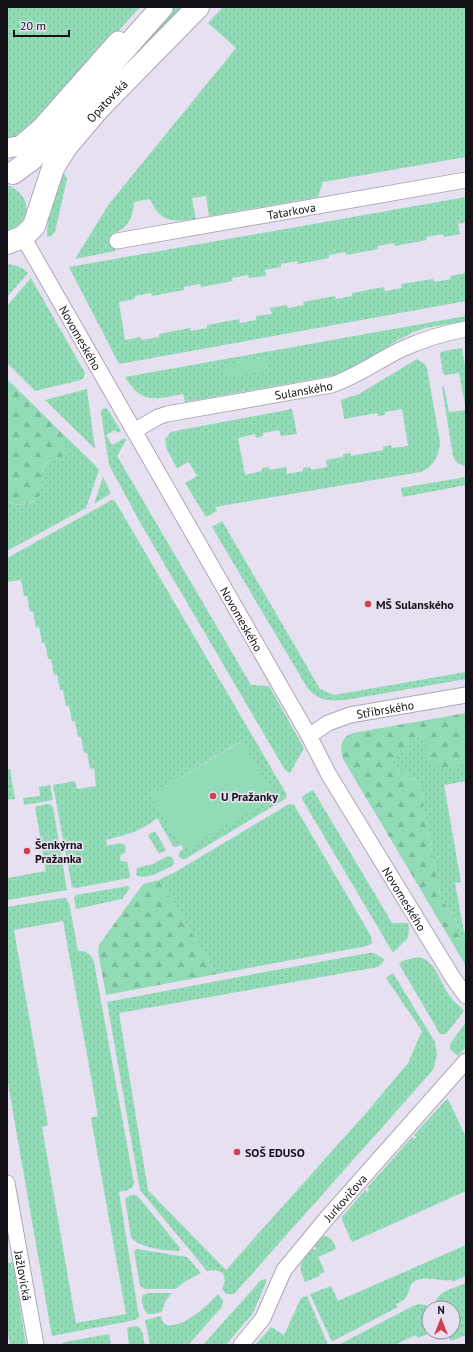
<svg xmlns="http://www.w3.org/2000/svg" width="473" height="1352" viewBox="0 0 473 1352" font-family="'PT Sans',sans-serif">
<defs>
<pattern id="grass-dots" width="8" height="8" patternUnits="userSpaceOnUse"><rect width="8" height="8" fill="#91dcb6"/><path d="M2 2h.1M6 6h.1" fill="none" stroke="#7cbc9c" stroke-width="1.8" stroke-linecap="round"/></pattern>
<pattern id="forest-firs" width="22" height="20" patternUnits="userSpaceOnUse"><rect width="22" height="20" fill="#91dcb6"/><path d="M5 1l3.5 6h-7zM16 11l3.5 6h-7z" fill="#7cbc9c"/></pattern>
</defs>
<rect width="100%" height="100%" fill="#e6e0f1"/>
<path fill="url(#grass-dots)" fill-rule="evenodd" d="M7,7h133l-68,75 -36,43 -20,13h-9z
M170,7h12l-83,93 1,-11z
M223,7h243v150l-143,25 -5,15 -109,19 -3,-20 -14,2 4,21c-23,3 -36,4 -46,-20l-16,3c-1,16 -6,26 -21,32l2,17 -40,8 34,-55 127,-156 -28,-25z
M64,173l3,6 -12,53 -4,4 -4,1v-5c2,-20 4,-43 17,-59z
M7,185c26,10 26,37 0,46z
M466,197v25l-8,2 2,10 -16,3 -1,-3 -17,3 1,3 -32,6 -1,-3 -16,3v3l-32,6 -1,-3 -16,3v3l-31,6 -1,-3 -16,3v3l-16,3 1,6 -17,2 -1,-3 -16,3 1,3 -32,6 -1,-3 -16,3v3l-32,6 -1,-3 -16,3v3l-16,3 6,38 16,-3 1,3 17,-3v-3l31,-6 1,3 16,-3v-3l32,-6 1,4 16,-3v-4l16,-2 -2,-6 17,-3 1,3 16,-3 -1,-3 32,-6 1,3 16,-3v-3l32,-6 1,4 17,-3 -1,-4 32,-5 1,3 17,-3 -1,-3 16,-3v28l-347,63 -50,-97z
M7,264c8,1 16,3 21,9l-21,24z
M31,278l54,95 -1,4 -3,3 -46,11 -28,-28v-57z
M466,316v5l-41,7 -9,3 -18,9 -42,26 -25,10 -146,26 -2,-8c-28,5 -41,11 -58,-17zM265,357l3,12 -41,7 -2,-11z
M462,348l4,24v94c-7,-1 -11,-4 -13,-10l-11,-69h2l5,25 17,-2 -7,-37 -14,2 -2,-2 -3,-18 1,-3 3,-1z
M417,359l8,5 2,4 13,74c-1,14 -6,24 -19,30l-206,35 2,4 -11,6 -21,-34 12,-7 -8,-14 -12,6 -10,-18 -2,-11 6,-7 4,-1 117,-22 5,25 -16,2 -2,-6 -16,3v3l-7,2 -1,-4 -17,4 7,37 17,-4v-3l7,-1 1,3 16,-3 1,7 16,-3v-3l7,-1 1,3 16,-3 -1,-7 17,-3v-3l7,-1 1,3 32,-6v-3l8,-2 1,3 16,-2 -6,-37 -17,3v3l-7,1 -1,-3 -33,6 -3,-19 18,-6z
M87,389l8,60 -50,-49z
M107,408l14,23 -4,2 -2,-3 -9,5 6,10 13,-7 1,2 -9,16 134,229 18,1 35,62 -14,25 -5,-3 -144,-246 -32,-59 -8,-52 1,-4z
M62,433l31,30 6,7 -13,38 -79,43v-51l4,3 7,2 8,-1 8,-2 8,-15 -1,-9 3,-14 10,-5 5,-1z
M103,477l7,14v3l-16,10z
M466,477v8l-63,12 -2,-9z
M112,500l3,1 172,294 -2,4 -100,60h-3l-3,-2v-4l1,-2 94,-54 -33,-56 -90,54 30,50 -5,2 -3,-1 -16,-28c-18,15 -30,16 -51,22l1,6 13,-3 5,2 1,7 -5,3 -1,4 1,2 6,1 3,14 -1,2 -53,10 -4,-1 -19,-102 22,-4 2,8 19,-3 -2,-18 -4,1 -3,-16h-3l-3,-16h-3l-3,-16 -3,1 -3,-16h-3l-3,-16h-3l-3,-16 -3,1 -3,-16h-3l-3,-16h-3l-3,-16 -3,1 -3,-17 -3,1 -3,-16h-3l-3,-16 -14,2v-24z
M222,521l98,168 14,6 132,-23v7l-121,21c-17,1 -25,1 -37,-11l-96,-162z
M423,736l3,4v14l38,8 2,-4v23l-22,4 17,97 5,-1 -11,2 9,49h2v5h-3l-4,-3 -4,-17 -14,-18 -17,-89c-1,-29 -7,-30 -30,-44l-2,-6 4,-6 9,-3 12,-14z
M10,769l5,30 -8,1v-30z
M50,785l3,15 -29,5 -1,-7 17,-2 -1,-9z
M313,790l79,133h16l1,5 -1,10 -15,15 -91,-154 1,-3z
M46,804h4l3,3 14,83 -60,10v-22l39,-7 -11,-64z
M289,804l5,1 77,131 1,7 -5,3 -150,28 -58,-94 18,-9z
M155,831l11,19 -7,4 -11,-19z
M168,856l3,1c3,3 4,6 1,9 -9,4 -26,15 -36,9l1,-7 16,-4z
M128,886l2,2 -8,11 -46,10 -2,-11 2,-3z
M62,898h4l3,5 9,48c8,0 13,2 16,11l40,221c-1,8 -9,7 -15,9l20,125 -4,3 -83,16 -45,-258v-171zM63,921l35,195 -7,2 35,196 -50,9 -34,-196 6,-2 -34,-195z
M369,953h5l11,7 -7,7 -259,46 29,177 78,80 140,-157 42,-50 14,-32 -36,-53 7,-5 42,69 2,14 -4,14 -199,224h-8l-4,-5 3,-8 -2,-8 -8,-3 -8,1 -67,-81 -33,-188 142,-27z
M419,957c17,4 21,25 30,38 4,6 10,10 15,16l-18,23h-6l-41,-70 6,-4z
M466,1022v25l-8,9 -8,-7v-5z
M448,1099l18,38v54l-114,51 -10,-22v-3l23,-27 2,2 2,-2 -2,-2 45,-51 2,2 2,-2 -2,-2 32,-35z
M130,1195h6l5,5 39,48 -1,3c-12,0 -41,-3 -48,-14l-6,-38z
M323,1236c8,0 11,6 13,13l-18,8 7,15 -6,2 1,2 -15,6c-8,-18 -5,-18 7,-33l3,1 1,-1 -2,-3z
M466,1245v31l-14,6v-2c-12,2 -24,-4 -34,0 -10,3 -7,11 -12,17 -2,4 -6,5 -10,7l2,3 -63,33 -2,1 -2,-1 -21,-46 21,-8 7,15z
M137,1249l50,8 14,16 -15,8 -10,8h-31l-5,-3 -6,-35z
M13,1262l13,83h-16l-3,-17v-65z
M266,1279v4l-13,30 -27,32h-23l56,-63 2,-2z
M466,1283v52l-15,6 -5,-9h7v-24h-18c-1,-17 18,-19 31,-25z
M148,1293h24l-7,9 -3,10c-10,2 -17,6 -19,-7 -1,-4 -2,-6 0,-10z
M218,1294l5,7 -1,6 -34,38h-38l-5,-25 16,-4 1,5 4,4c18,3 41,-19 52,-31z
M307,1296l20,46v3h-72l16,-18 13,8 17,-37z
M419,1304l6,1 4,3v24h4l-15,6 -2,-3 -22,10h-56l75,-39z
M137,1326c7,3 6,12 8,19h-16l-2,-16 2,-2z
M109,1334l2,11h-52l6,-3z"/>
<path fill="url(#forest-firs)" d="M7,379l55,54c0,8 5,13 5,21 -7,5 -16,5 -23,10 -6,17 6,37 -20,40 -6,1 -12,1 -17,-4z
M466,713v45c-7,16 -33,12 -40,-4 -2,-6 1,-12 -3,-18l-6,1 -12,14 -9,3 -4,6 2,6c23,14 29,15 30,44l17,89 14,18 4,17 4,3h3v29l-123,-207c-3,-11 -3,-22 10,-26z
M159,880l58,94 -111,21 -8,-43 1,-7 44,-61z"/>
<path fill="#91dcb6" d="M265,357l3,12 -41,8 -2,-12z
M242,741l32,56 -90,53 -33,-55z"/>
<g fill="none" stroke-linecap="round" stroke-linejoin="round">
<g stroke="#ada7b8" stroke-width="17">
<g id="minor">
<path id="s1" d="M23,237l286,499 20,39 124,203 13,18"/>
<path id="s2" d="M117,241l349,-61"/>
<path id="s3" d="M134,431l24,-14 9,-3 164,-29c25,-8 46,-24 71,-36 20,-9 42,-16 64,-20"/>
<path id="s4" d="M309,736l19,-13 22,-8 116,-20"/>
<path id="s5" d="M7,1183l29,162"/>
<path id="s6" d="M241,1345l22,-27 21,-48 42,-51 140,-158"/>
</g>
</g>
<g stroke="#ada7b8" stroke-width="21">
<path id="tertiary" d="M7,148l13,-2 21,-18 77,-87"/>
</g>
<g stroke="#ada7b8" stroke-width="24">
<g id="secondary">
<path d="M13,173l19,-14 55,-62 28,-37 47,-53"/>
<path id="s7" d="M7,243l16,-6 11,-11 19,-58 13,-21 33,-39 99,-101"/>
</g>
</g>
<use href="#minor" stroke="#fff" stroke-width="15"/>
<use href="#tertiary" stroke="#fff" stroke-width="19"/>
<use href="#secondary" stroke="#fff" stroke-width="22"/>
</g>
<g fill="#d04053" stroke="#e6e0f1" stroke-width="1.5">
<circle cx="368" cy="604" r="4"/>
<circle cx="213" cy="796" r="4"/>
<circle cx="27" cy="851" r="4"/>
<circle cx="237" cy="1152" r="4"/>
</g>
<g text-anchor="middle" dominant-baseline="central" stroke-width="3.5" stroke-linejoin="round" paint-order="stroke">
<g font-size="12" fill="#131117" stroke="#e6e0f1">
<text stroke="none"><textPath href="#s7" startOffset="180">Opatovská</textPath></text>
<text stroke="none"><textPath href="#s2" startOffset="177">Tatarkova</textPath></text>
<text stroke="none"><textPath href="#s1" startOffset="116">Novomeského</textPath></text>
<text stroke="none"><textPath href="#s3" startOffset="176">Sulanského</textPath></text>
<text stroke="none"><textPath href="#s1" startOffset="440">Novomeského</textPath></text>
<text stroke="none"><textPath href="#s4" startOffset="82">Stříbrského</textPath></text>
<text stroke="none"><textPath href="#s1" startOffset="764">Novomeského</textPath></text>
<text stroke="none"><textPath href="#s6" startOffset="182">Jurkovičova</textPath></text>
<text stroke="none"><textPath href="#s5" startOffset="94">Jažlovická</textPath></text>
</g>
<g font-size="12" font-weight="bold" fill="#131117" stroke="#e6e0f1" text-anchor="start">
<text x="376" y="604">MŠ Sulanského</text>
<text x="221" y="796">U Pražanky</text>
<text x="35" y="844">Šenkýrna<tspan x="35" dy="14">Pražanka</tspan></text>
<text x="245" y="1152">SOŠ EDUSO</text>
</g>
</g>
<rect width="473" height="1352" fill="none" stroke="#131117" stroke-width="16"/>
<g transform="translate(441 1320)"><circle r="19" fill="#e6e0f1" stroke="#928d9a"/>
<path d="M0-3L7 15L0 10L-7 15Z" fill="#d04053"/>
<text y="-6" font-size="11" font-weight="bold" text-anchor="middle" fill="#131117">N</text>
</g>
<path d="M14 30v6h55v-6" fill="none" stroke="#131117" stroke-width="2"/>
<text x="20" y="30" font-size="12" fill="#131117" stroke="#e6e0f1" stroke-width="3" paint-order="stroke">20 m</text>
</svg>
